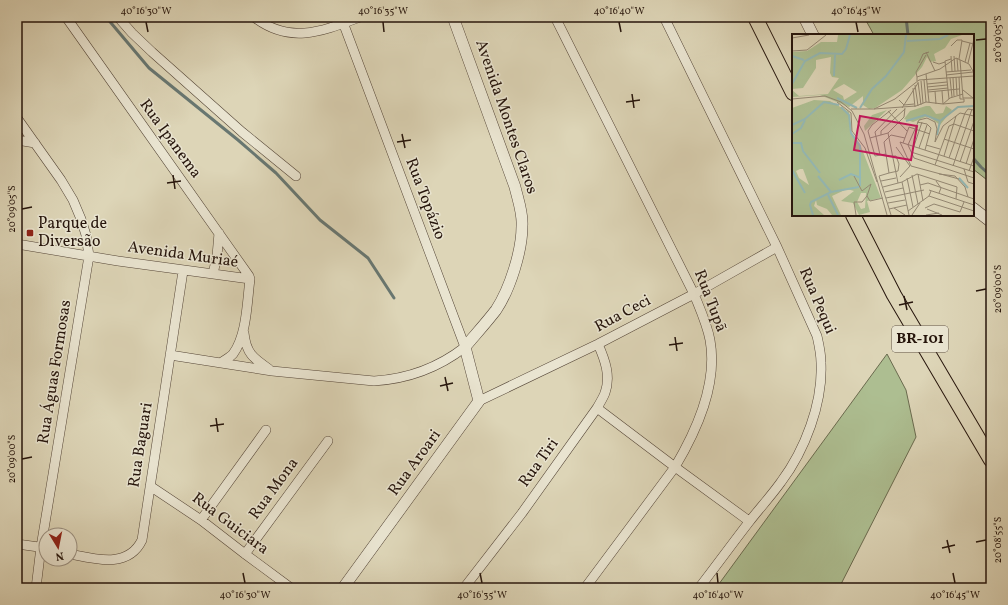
<svg xmlns="http://www.w3.org/2000/svg" width="1008" height="605" viewBox="0 0 1008 605" font-family="Vollkorn,serif">
<rect width="100%" height="100%" fill="#ddd5b7"/>
<filter id="stains"><feTurbulence type="fractalNoise" baseFrequency=".005" numOctaves="4"/><feColorMatrix values="0 0 0 0 .2 0 0 0 0 .09 0 0 0 0 .02 0 0 0 .5 -.17"/></filter>
<radialGradient id="worn" r=".72"><stop offset=".6" stop-color="#630" stop-opacity="0"/><stop offset="1" stop-color="#630" stop-opacity=".3"/></radialGradient>
<path fill="#adbe91" stroke="#6a6a4e" d="M864,17h127v166l-18,-14v-134h-99z
M887,354l19,36 10,47 -77,151h-123z"/>
<g fill="none" stroke-linecap="round" stroke-linejoin="round">
<path stroke="#687771" stroke-width="3" d="M106,17l43,51 89,72 38,33 44,47 48,38 26,40
M906,17l2,18
M973,158l8,9 10,9"/>
<g stroke="#544537" stroke-width="10">
<path id="minor" d="M66,17l183,259 1,3c-3,23 -3,56 -17,75 -4,4 -8,6 -13,9
M118,17l14,16 20,19 90,80 54,44
M254,17c36,28 69,14 106,0
M555,17l139,277c6,15 13,30 16,46 8,44 -13,90 -35,127l-90,121
M664,17l113,230 40,89c2,9 4,17 4,27 2,40 -16,87 -40,119 -10,14 -22,27 -32,40 -17,22 -33,44 -50,66
M17,118l44,62 12,20 8,19 5,16 3,21 -48,291 -5,41
M17,140l18,3
M17,244l101,17 132,18
M213,274l4,-18 2,-23
M244,333c2,20 9,25 25,36
M170,355l102,16 102,10c33,-2 64,-13 91,-34l-124,-330
M479,401l119,-57 96,-50 83,-47
M597,408l78,59 74,54
M150,486l51,34 44,34 46,34
M201,520l65,-90
M17,544l29,4
M70,554c25,5 58,15 72,-14l41,-269
M245,554l83,-113
M464,588l58,-75 75,-105c3,-5 6,-10 8,-15 6,-17 0,-33 -7,-49"/>
</g>
<g stroke="#544537" stroke-width="12">
<path id="tertiary" d="M804,17l9,18
M973,208l18,14
M343,588l136,-187 -14,-54c10,-12 21,-24 31,-37 14,-21 26,-59 26,-84 1,-13 -4,-26 -7,-39l-62,-170"/>
</g>
<g stroke="#26150c" stroke-width="16">
<path id="primary" d="M755,17l38,76
M853,215l41,80 97,165"/>
</g>
<use href="#minor" stroke="#e9e4d0" stroke-width="9"/>
<use href="#tertiary" stroke="#e9e4d0" stroke-width="11"/>
<use href="#primary" stroke="#ddd5b7" stroke-width="14"/>
</g>
<path fill="none" stroke="#26150c" stroke-width="1.5" d="M146,22l2,10M383,22l1,10M619,22l2,10M856,22l2,10M976,40l10,-1M632,94l2,14M626,102l14,-2M402,134l3,14M397,142l14,-2M173,175l2,14M167,183l14,-2M22,209l10,-2M976,291l10,-2M904,296l3,14M899,305l14,-3M675,337l2,14M669,345l14,-2M445,377l3,14M440,386l13,-3M216,418l2,14M210,426l14,-2M22,459l10,-2M947,540l3,13M976,542l10,-2M942,548l13,-3M243,573l2,10M480,573l2,10M717,573l1,10M953,573l2,10"/>
<rect fill="#8f2418" stroke="#e9e4d0" stroke-width="1.5" x="26" y="229" width="8" height="8" rx="2"/>
<g text-anchor="middle" dominant-baseline="central" stroke-width="3" stroke-linejoin="round" paint-order="stroke">
<rect fill="#e9e4d0" stroke="#605347" stroke-width="1" x="892" y="326" width="56" height="26" rx="3"/>
<g font-size="15" font-weight="bold" fill="#26150c">
<text x="920" y="339">BR-101</text>
</g>
<g font-size="16" fill="#26150c" stroke="#e9e4d0">
<text transform="translate(506 117) rotate(71)">Avenida Montes Claros</text>
<text transform="translate(170 139) rotate(54)">Rua Ipanema</text>
<text transform="translate(425 199) rotate(69)">Rua Topázio</text>
<text transform="translate(183 255) rotate(8)">Avenida Muriaé</text>
<text transform="translate(710 301) rotate(69)">Rua Tupã</text>
<text transform="translate(817 301) rotate(67)">Rua Pequi</text>
<text transform="translate(623 314) rotate(-28)">Rua Ceci</text>
<text transform="translate(55 372) rotate(-81)">Rua Águas Formosas</text>
<text transform="translate(141 445) rotate(-81)">Rua Baguari</text>
<text transform="translate(415 463) rotate(-54)">Rua Aroari</text>
<text transform="translate(539 463) rotate(-54)">Rua Tiri</text>
<text transform="translate(274 489) rotate(-54)">Rua Mona</text>
<text transform="translate(230 524) rotate(37)">Rua Guiciara</text>
</g>
<g font-size="16" fill="#26150c" stroke="#e9e4d0" text-anchor="start">
<text x="38" y="224">Parque de<tspan x="38" dy="18">Diversão</tspan></text>
</g>
</g>
<g transform="translate(792 34)">
<rect width="182" height="182" fill="#ddd5b7"/>
<path d="M46,1h124l-11,4 -6,9 -11,6 2,7 -6,1 -3,-5 -5,10 -20,23 -27,18 -6,1 -6,-4v-9l-14,11 -29,-12 -28,2v-7l7,6 29,-2 11,-16 -7,-1 -2,-4 1,-16 -15,3v8l-13,20 -11,1v-37l15,-1 14,-9h16zM52,50l13,8 -13,8 -1,-4 -10,-6zM22,66l16,1 19,11 2,20 9,12 21,54 -14,3 3,11 -11,3 -6,-12 -12,-2 13,-10 -7,-2 -15,7 9,19h-9l-5,-6 -10,-4 -1,-5 -2,6 10,9h-32v-107zM8,135h3l6,16 -10,-7 -3,-7zM69,159h5l-1,15 -4,1 -4,-7zM134,72h4l6,8 7,-1 3,-7 6,4 -12,15 -12,-9 -15,6 -9,-3 6,-8zM95,76l-22,21 -1,-5 8,-11z" fill="#adbe91" fill-rule="evenodd"/>
<path fill="none" stroke="#94b8b4" stroke-width="2" d="M115,7l33,-2 8,-4M0,22l12,4M42,42l1,-21M0,50l13,-23 15,-8 22,1 4,-5 4,-14M45,64l20,10M49,73l8,8 2,18 9,13v40M68,74l12,-19 14,-13 18,-24 2,-17M114,87l19,-6 15,6M148,87l18,-14 16,-1M0,91l13,-6 19,-17 15,3M0,100l9,-6 4,-8M145,101l3,-14M0,109h9l2,8 17,22M0,136l13,23M26,142l13,16M167,144l9,10M47,146l12,-6 10,4M36,161l10,20M21,181l-3,-10 1,-3 20,-10 28,-5"/>
<path fill="none" stroke="#948873" stroke-width="1" d="M0,4l17,-3M170,7l12,3M159,12l6,-6h5l-3,19M0,17l15,-1 19,-15M134,18l9,19M159,22l1,15M162,22l1,15M165,24l1,13M168,26l3,38M141,28l6,2 6,-2M173,28l5,-19M127,29l4,-9 6,-2M176,29l6,-24M154,38l25,-2M134,40l3,28M154,41l27,-3M125,43l-1,-5 10,-17M164,43l1,18M158,44l2,19M161,44l1,18M132,46l2,22M125,47v-4l23,-8 16,-11 13,6 5,9M129,47l2,22M126,48l3,23M135,50l20,-2M123,51l3,21M135,53l20,-2M121,54l2,19M136,56l20,-2M171,56l10,8h-10M143,57l1,13M150,57l1,13M136,58l31,-3M0,65l33,-3 16,6 11,9 12,23 23,81M157,65l-4,-38 6,-2M107,66l5,5 10,-1M45,68l14,11 1,18 13,17 12,34M151,70l21,-2v-3h-4l-1,-22M110,74l16,-25M59,75h23l21,-10 24,-19 55,-4M82,75l42,-3 10,-4 17,2 7,-6 13,-4M96,77l19,20M125,88l10,2 4,4 -6,22M89,101v-4l24,-22M78,104l18,-5M152,105l30,10M108,108l74,24M108,108l11,24 48,13M143,108l2,-13 -2,-7 -8,-4 -8,2 -11,25 6,13 60,20M143,108l8,-16 17,-13 14,3M111,109l6,-16 21,7M134,111l14,4M122,112l8,-24M104,113l14,19M127,114l8,-23M119,118l63,20M94,120l-11,2 -7,-25 4,-6 19,-15M88,121l-5,-23 22,-23M94,122h10l3,8 -1,7 -9,2M152,122l12,-40M157,124l16,-45 3,-4 6,1M168,128l14,-41M174,130l8,-25M143,131l14,-39 5,-2 20,7M161,132l19,-57M172,135l4,13 6,2M177,137l5,-14M126,140l5,27M147,140l16,2 10,11 3,10M120,141l6,29M62,142l8,15 9,-7 -4,12M108,143l10,-11M115,144l6,29M89,147l15,-3M144,147l5,7 -2,5M110,148l7,33M106,149l-10,-50 16,-16 1,-9M128,151l8,-2 46,16M91,153l19,-5 15,-8 40,13 -1,12M137,156l45,15M93,158l18,-4M137,162l45,15M94,164l38,-8M96,169l17,-3M102,174l11,7M133,174l9,-4 26,8 4,-10M97,175l18,-4M135,175l15,6M116,177l21,-15 2,-5M64,181l-2,-13h8l5,-6 3,5 13,-3M99,181l-12,-39 10,-3 -5,-31 7,-7 14,3M120,181l8,-12M134,181l13,-2"/>
<path fill="#c2185b" fill-opacity="0.15" stroke="#c2185b" stroke-width="2" d="M68,82l57,10 -6,34 -57,-10z"/>
<rect width="182" height="182" fill="none" stroke="#26150c" stroke-width="2"/>
</g>
<rect width="1008" height="605" fill="none" stroke="#ddd5b7" stroke-width="44"/>
<g transform="translate(58 547) rotate(170)"><circle r="19" fill="#e9e4d0" stroke="#9b9182"/>
<path d="M0-3L7 15L0 10L-7 15Z" fill="#8f2418"/>
<text y="-6" font-size="11" font-weight="bold" text-anchor="middle" fill="#26150c">N</text>
</g>
<rect x="22" y="22" width="964" height="561" fill="none" stroke="#26150c" stroke-width="1.5"/>
<g font-size="10" text-anchor="middle" fill="#26150c">
<text x="146" y="14">40°16'30"W</text>
<text x="383" y="14">40°16'35"W</text>
<text x="619" y="14">40°16'40"W</text>
<text x="856" y="14">40°16'45"W</text>
<text transform="translate(997 39) rotate(-90)" y="4">20°09'05"S</text>
<text transform="translate(11 209) rotate(-90)" y="4">20°09'05"S</text>
<text transform="translate(997 289) rotate(-90)" y="4">20°09'00"S</text>
<text transform="translate(11 459) rotate(-90)" y="4">20°09'00"S</text>
<text transform="translate(997 540) rotate(-90)" y="4">20°08'55"S</text>
<text x="245" y="598">40°16'30"W</text>
<text x="482" y="598">40°16'35"W</text>
<text x="718" y="598">40°16'40"W</text>
<text x="955" y="598">40°16'45"W</text>
</g>
<rect width="100%" height="100%" filter="url(#stains)"/>
<rect width="100%" height="100%" fill="url(#worn)"/>
</svg>
